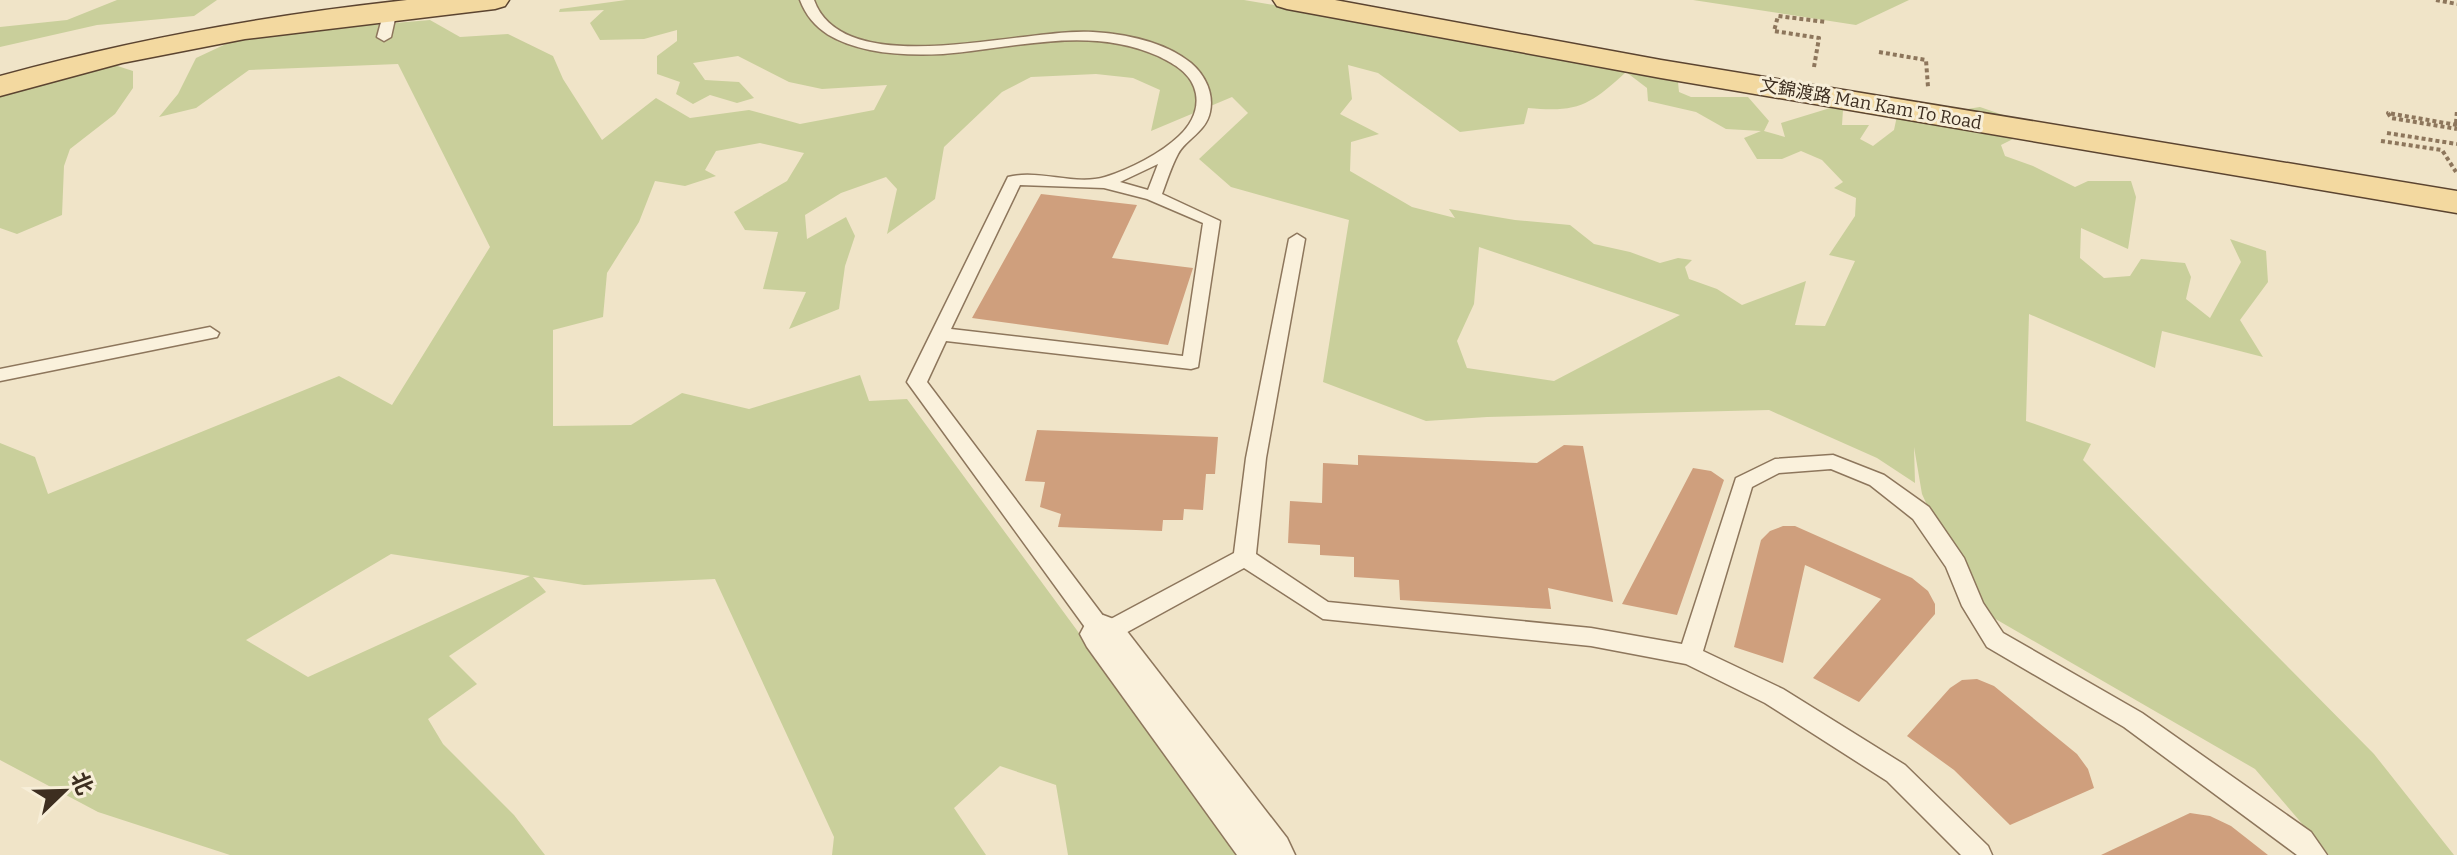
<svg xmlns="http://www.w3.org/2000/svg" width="2457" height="855" viewBox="0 0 2457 855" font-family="Bitter,'Noto Sans SC',serif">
<rect width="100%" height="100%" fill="#f0e4c8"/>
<path fill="#c9cf9b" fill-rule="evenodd" d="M117,0h100l-23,16 -97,9 -97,22v-20l67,-7z
M626,0h618l433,72 2,20 12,5h57l21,24 -5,10 21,6 -4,-14 59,-18 3,5 -1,15h27l-9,14 13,7 21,-16 3,-14h26l57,-9 26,9 11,21 -16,8 4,11 28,10 42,21 13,-6h43l5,16 -8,52 -47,-21 -1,30 24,20 26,-2 11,-17 44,4 6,14 -5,22 24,19 31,-56 -11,-23 36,12 2,31 -28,38 23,37 -101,-26 -7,37 -126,-54 -3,107 65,23 -8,16 291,294 80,101h-125l-74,-86 -282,-163 -51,-112 -8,-47 1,36 -38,-25 -108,-48 -282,7 -61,4 -103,-39 26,-162 -118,-33 -32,-28 49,-46 -16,-16 -81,34 9,-41 -27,-12 -37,-4 -65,3 -29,15 -58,55 -9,52 -48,35 10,-45 -11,-12 -45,16 -36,22 2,24 39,-22 9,19 -10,30 -6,43 -50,20 17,-37 -43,-3 15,-57 -33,-2 -11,-18 53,-31 17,-28 -44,-10 -44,8 -11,19 11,6 -31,10 -30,-5 -16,41 -32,51 -4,44 -50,13v96l78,-1 51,-32 67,16 111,-34 9,26 38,-2 335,456h-174l-12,-70 -56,-19 -46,42 32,47h-154l2,-18 -119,-258 -131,6 -51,-8 13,15 -97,64 28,28 -49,35 15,25 71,71 31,40h-315l-132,-43 -98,-52v-317l35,14 13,37 291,-118 53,29 98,-158 -92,-183 -149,6 -53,38 -37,9 19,-23 18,-36 47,-22 187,-16 30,17 48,-3 45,22 10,23 39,61 54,-42 34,20 59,-8 51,14 74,-14 13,-25 -65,4 -33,-7 -51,-26 -45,7 12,17 34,2 15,16 -17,5 -27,-8 -17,9 -17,-10 4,-12 -23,-8v-18l20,-15v-11l-33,9 -44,1 -10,-17 14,-13 -45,2 1,-3zM1348,65l30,8 82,59 64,-8 4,-16c50,5 62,-3 98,-36l21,16 1,13 48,11 30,17 35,2 -17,7 13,21h25l19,-8 21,9 21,22 -9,6 22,10 -1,18 -26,39 26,6 -30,65 -30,-1 11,-44 -64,24 -25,-16 -28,-10 -4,-12 7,-7 -14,-2 -18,5 -30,-11 -36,-8 -24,-19 -55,-5 -66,-11 6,9 -43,-11 -62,-36 1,-29 28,-8 -39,-20 12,-15zM1479,247l201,68 -126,66 -87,-13 -10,-27 17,-37zM391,554l139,22 -222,101 -62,-37z
M1693,0h216l-53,25z
M105,62l28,9v17l-18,26 -45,35 -6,17 -2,49 -45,19 -17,-6v-135z"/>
<path fill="#cf9f7d" d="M1041,194l96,11 -25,53 81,10 -25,77 -196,-27z
M1037,430l181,7 -3,37h-9l-3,36 -19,-1 -1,11h-20l-1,11 -104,-4 3,-13 -21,-7 5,-25 -20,-1z
M1564,445l19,1 30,156 -65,-14 3,21 -151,-9 -1,-20 -45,-3v-20l-34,-2v-10l-32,-2 2,-42 32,2 1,-40 35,2v-10l179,8z
M1693,468l18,3 13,9 -47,135 -55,-11z
M1783,526h12l117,52 16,13 7,13v10l-76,88 -46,-24 68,-79 -76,-34 -22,98 -49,-16 27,-107 9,-9z
M1977,679l17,7 83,68 11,15 6,19 -84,37 -56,-55 -47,-34 43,-48 12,-8z
M2190,813l20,3 21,10 37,29h-167z"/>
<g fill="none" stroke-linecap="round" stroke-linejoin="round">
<g stroke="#8d765c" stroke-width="3">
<path id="service" d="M800,0h14c30,84 212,27 279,32 33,2 72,10 98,31 14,12 23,30 19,49 -4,20 -24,27 -32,42 -7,13 -11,27 -16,40l58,27 -22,146 -7,2 -245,-28 -19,41 180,239 127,-68 12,-95 43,-219 8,-5 8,5 -39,219 -10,96 72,48 263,26 91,16 54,-166 39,-19 58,-4 51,20 45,32 35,51 19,45 20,30 139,80 169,119 16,23h-30l-173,-128 -137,-80 -25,-41 -16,-39 -33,-48 -43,-34 -39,-16 -52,4 -27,14 -49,164 80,38 122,76 83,81 4,9h-31l-74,-74 -122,-78 -79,-39 -95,-18 -268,-27 -79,-51 -133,73 -8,2 -8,-2 -188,-259 101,-205c31,-8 67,9 97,0 25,-8 55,-23 74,-41 14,-13 22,-31 15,-49 -6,-16 -22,-24 -36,-31 -69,-31 -143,-8 -215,-2 -24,1 -49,1 -73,-4 -31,-7 -58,-18 -70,-50zM1158,164l-10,26 -28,-8zM1020,185l84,3 43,11 56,24 -20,133 -232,-27z
M385,7l12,3 -6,27 -7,4 -7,-4z
M210,327l9,6 -2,4 -217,44v-12z"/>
</g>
<g stroke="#8d765c" stroke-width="3">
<path id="minor" d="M1103,615l16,6 168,217 8,17h-58l-150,-208 -7,-13 7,-13z"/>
</g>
<g stroke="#5b4430" stroke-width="3">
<path id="primary" d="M407,0h102l-4,6 -10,3 -250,30 -123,24 -122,33v-20c134,-37 269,-61 407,-76z
M1273,0h62l326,60 796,131v22l-796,-135 -374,-69 -10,-3z"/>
</g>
<path stroke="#8d765c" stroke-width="4" stroke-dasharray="4 3" stroke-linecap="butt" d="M2436,0l21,4
M1879,52l47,8 2,27
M1814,67l5,-29 -45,-7 4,-15 48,6
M2456,123l1,-13
M2457,125l-69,-12 3,5 66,11
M2387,133l70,11
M2381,141l61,9 14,22"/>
<use href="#service" fill="#faf1dc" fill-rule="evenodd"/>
<use href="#minor" fill="#faf1dc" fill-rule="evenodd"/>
<use href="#primary" fill="#f3d9a0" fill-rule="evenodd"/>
</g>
<g text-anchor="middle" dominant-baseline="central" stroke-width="6" stroke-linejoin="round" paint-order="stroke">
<g font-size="18" fill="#3d2e20" stroke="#f7eed8">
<text transform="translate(1871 104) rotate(10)">文錦渡路 Man Kam To Road</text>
</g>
</g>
<g transform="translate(64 791) rotate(67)" stroke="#f7eed8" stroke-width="6" paint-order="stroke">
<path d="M0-6L14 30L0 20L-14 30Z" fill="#3d2e20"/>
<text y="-12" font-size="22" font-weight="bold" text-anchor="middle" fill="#3d2e20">北</text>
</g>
</svg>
